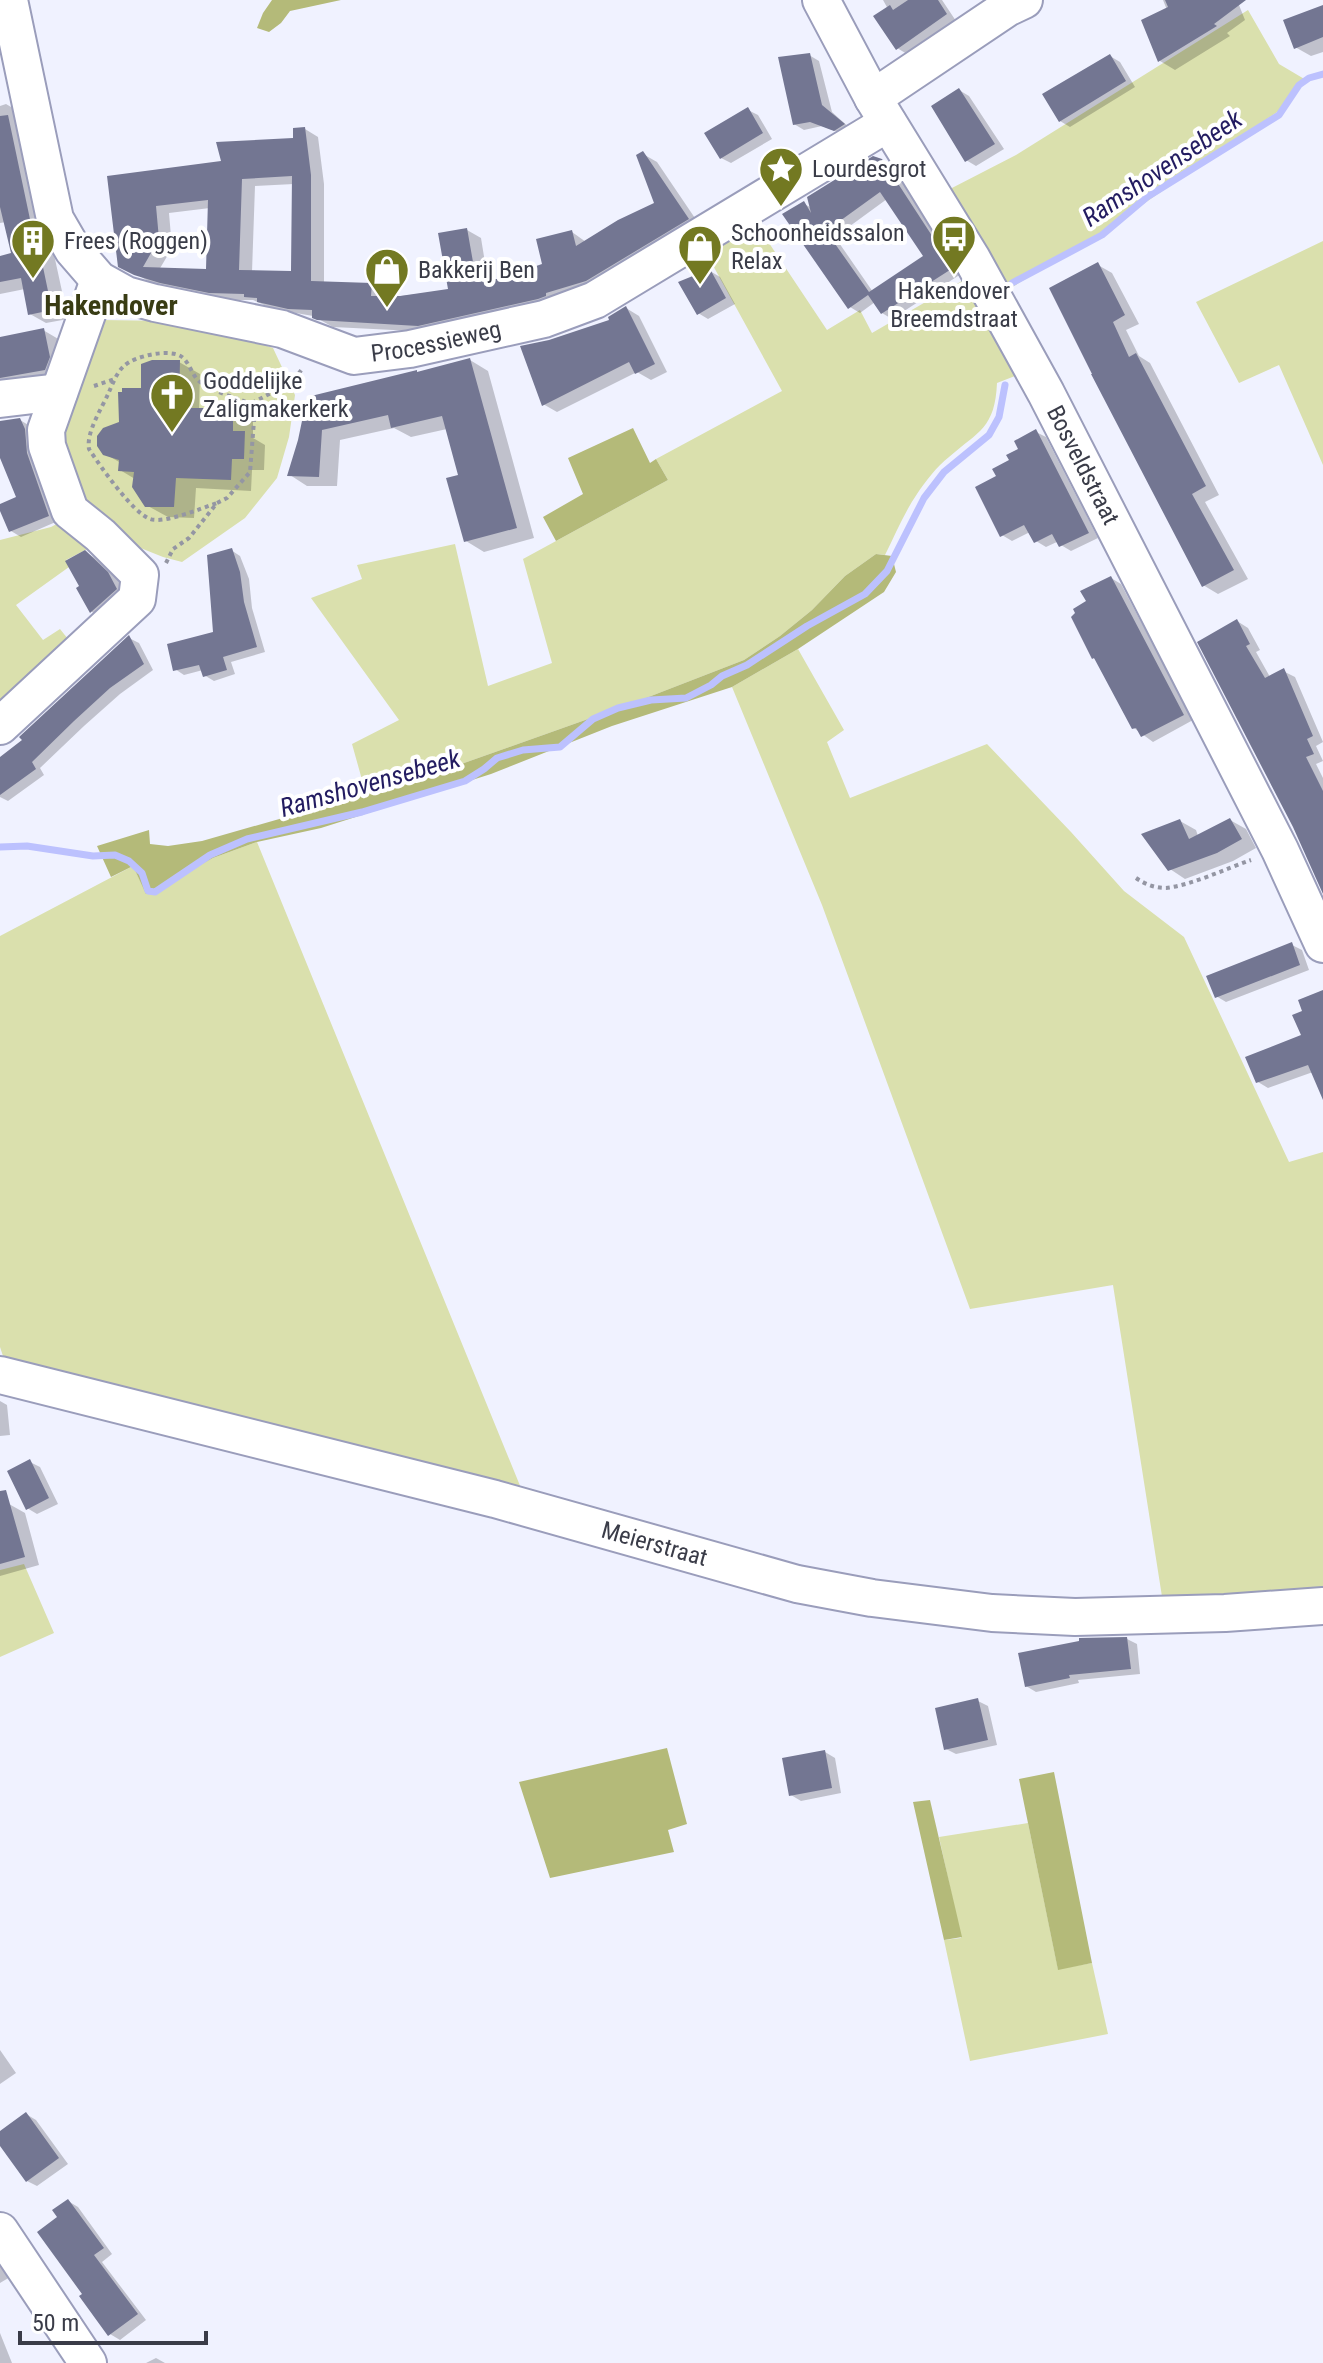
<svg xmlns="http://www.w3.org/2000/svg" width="1323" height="2363" viewBox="0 0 1323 2363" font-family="'Roboto Condensed',sans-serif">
<rect width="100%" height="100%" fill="#f0f2ff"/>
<path fill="#dae0ad" d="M1248,10l31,54 27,16 -20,26 -179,123 -101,62 -56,-102 66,-34z
M755,222l72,108 33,-20 12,23 95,-55 48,98 -18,7c-2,45 -18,48 -48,74 -12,9 -24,25 -32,37 -13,19 -22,41 -32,61l-9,-1 -31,22 -33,34 -32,26 -36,24 -111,43 -214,76 -53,15 -14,-50 47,-24 -88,-122 51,-19 -5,-14 98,-21 33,142 64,-23 -29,-104 145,-79 -12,-21 126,-68 -77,-140z
M1323,241v224l-44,-100 -40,18 -43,-81z
M101,320l68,1 57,11 47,16 22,47 -6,42 -12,41 -32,40 -63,44 -19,-5 -30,-12 -44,-33 -32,-70z
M66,519l27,27 -27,14 3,7 -53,38 27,35 17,-11 12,15 -72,62v-166l51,-13z
M798,649l46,81 -17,12 23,56 137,-54 84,88 53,59 60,46 105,225 34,-10v436l-160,15 -50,-318 -143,24 -148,-404 -90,-218z
M257,842l266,651 -518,-131 -5,-15v-411l133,-70 13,27 67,-35z
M24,1564l30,69 -54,24v-87z
M1028,1823l30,146 34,-6 16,71 -138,27 -26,-121 17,-2 -22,-101z"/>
<path fill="#b4ba79" d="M272,0h69l-51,11 -9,12 -12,9 -12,-4 6,-15z
M633,428l17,35 6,-4 12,21 -112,61 -13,-24 40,-23 -15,-36z
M876,554l16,2 4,16 -12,20 -86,57 -66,38 -120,39 -121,48 -170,54 -64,14 -44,16 -67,36 -13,-28 -22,11 -14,-31 52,-16 1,14 18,2 34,-5 217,-62 214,-76 111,-43 36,-24 32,-26 33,-34z
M667,1748l20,76 -19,6 6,22 -124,26 -31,-96z
M1054,1772l38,191 -34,7 -39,-191z
M930,1800l32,137 -18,3 -31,-138z"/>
<path fill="#0003" fill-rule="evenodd" d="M883,0h59l14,21 -49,33 -10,-6 -9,-39z
M1163,0h74l8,20 -18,13 3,3 -55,34 -15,-9 7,-51z
M1323,7v45l-12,4 -16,-9z
M809,55l10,6 13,51 21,19 -7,4 -24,-9 -18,4 -10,-6z
M1110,56l10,6 15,25 -65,40 -10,-6z
M959,90l10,6 35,53 -28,17 -10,-6z
M6,104l17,10 24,121 8,24 13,60 -22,4 -16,-9 -5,-25 -25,5v-36l14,-3 -8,-33 -6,1v-117z
M748,110l10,5 14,24 -41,24 -10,-5z
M305,129l13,8 6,47v99l47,2 14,8v5l65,-8 17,-60 14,8 7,43h10l46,-16 28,-33 14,10 71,-38 -14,-50 14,8 44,65 -142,76 -126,29 -100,-5 -20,-11 -40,-7 -20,-9h-28l-75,-18 -30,-17 -11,-87 114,-15 72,-23zM294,184l-1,89 -41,-1 3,-86zM210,208l-2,63 -49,-1 13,-22 -3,-35z
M881,161l11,6 69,107 -69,45 -10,-6 -7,-11 -15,11 -10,-6 -46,-103 8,4zM887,199l39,58 -53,35 -38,-55z
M1098,265l14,8 27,51 -13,6 13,26 11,7 69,132 -14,7 43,77 -30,15 -15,-9 -151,-296z
M710,271l10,6 15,27 -27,15 -10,-6z
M626,308l13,8 28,56 -16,8 -14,-8 -80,40 -14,-8 6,-63 62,-19z
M43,330l17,10 1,38 -61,13v-52z
M470,360l18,11 46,167 -50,14 -18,-11 -6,-65 -13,-47 -36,8 -17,-9 -54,12 -3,46h-30l-17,-11 10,-34 120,-67z
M179,362l21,12 -1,36h34l20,12v16l12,7 -1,25h-12l-1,21 -55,-3 -2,30 -26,-1 -22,-12 -11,-26 -15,-9 1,-7 -16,-9 16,-31 22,-33z
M20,420l10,6 28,95 -37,16 -10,-6 7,-33 -18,-46v-29z
M1036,432l10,5 52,101 -27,13 -10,-6 -2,-4 -13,6 -10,-6 -6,-9 -18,9 -10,-6 -3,-58z
M231,550l9,6 9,23 3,29 13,44 -34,10 4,12 -21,7 -10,-6 -1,-5 -19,5 -9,-6 40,-36z
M85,552l10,6 23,22 8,15 -24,23 -10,-6 -13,-23z
M1111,578l10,6 72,136 -40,22 -19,-14 -36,-68 -5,-2z
M1237,621l11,7 12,22 -4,2 14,25 13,-6 12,6 28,65 -7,4 7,15 -7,3 7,14v111z
M129,638l10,5 14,27 -33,24 -36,32 -44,42 4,7 -36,26 -8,-4v-38l24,-18z
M1230,820l16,9 10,19 -23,13 -48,18 -15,-10 10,-48 16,9 2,6z
M1292,945l10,5 7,20 -83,32 -10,-6z
M1323,994v89l-10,-11 -45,16 -10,-6 46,-46 1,-24z
M0,1401l7,4 3,30 -10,1z
M30,1462l10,5 18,37 -21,10 -10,-6z
M9,1504l16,9 14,52 -39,11v-69z
M1127,1639l10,5 3,30 -62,6 1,3 -43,9 -10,-6z
M978,1701l10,5 9,39 -41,9 -10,-5z
M825,1752l10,6 6,35 -40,8 -10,-6z
M0,2050l16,23 -16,11z
M26,2114l10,6 32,44 -31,22 -10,-5 -27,-38v-10z
M68,2201l10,6 34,47 -10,8 44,58 -26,20 -10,-6 -25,-40 -25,-77z
M0,2262l10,15 -10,6z
M0,2333l12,30h-12z
M156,2358l9,5h-19z"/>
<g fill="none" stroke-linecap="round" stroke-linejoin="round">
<path stroke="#bcc1fe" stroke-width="7" d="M1012,283l90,-48 45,-38 132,-82 20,-30 10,-7 14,-4
M0,847l27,-1 66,10 22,-1 14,6 13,12 6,18 7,1 55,-37 37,-16 115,-27 103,-31 19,-12 13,-11 26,-8 37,-3 33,-28 25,-11 33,-8 35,-2 25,-13 11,-9 25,-11 60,-39 58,-32 22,-23 37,-73 20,-26 45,-37 10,-18 6,-32"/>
</g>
<path fill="#737692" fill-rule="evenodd" d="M908,0h30l9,14 -51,36 -23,-34 17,-11 3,5z
M1165,0h81l-32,24 3,2 -59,36 -17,-42 27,-13z
M1323,5v32l-29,12 -11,-29z
M810,53l12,52 23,19 -11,7 -24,-9 -17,3 -15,-68z
M1110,54l16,27 -67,41 -17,-28z
M959,88l36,56 -30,18 -34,-56z
M748,107l15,26 -43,26 -16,-26z
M8,115l23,109 8,24 13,62 -24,5 -7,-37 -21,4v-26l11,-3 -11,-46v-91z
M305,127l6,48v106l61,2 -1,13h29l48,-7 -10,-56 29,-5 9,51h22l44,-15 -6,-25 36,-9 4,16 42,-26 36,-17 -18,-48 7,-4 46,68 -103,62 -40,12v3l-8,3 -120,27 -101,-6 -5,-2v-8l-24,-1 -31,-7v-4l-13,-1v-3l-35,-1 -49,-10 -26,-8 -16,-8 -11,-91 114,-15 -5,-19 77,-4v-10zM292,176l-1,95 -52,-1 3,-91zM208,200l-2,69 -63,-2 16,-28 -3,-33z
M873,156l9,3 71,109 -72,46 -13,-19 -20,14 -66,-95 22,-13 7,12 -4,-16zM880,192l43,64 -54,36 -43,-61z
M1098,262l27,53 -12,7 16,35 7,-4 70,133 -14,8 42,76 -32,17 -111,-213h1l-43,-86z
M710,269l16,29 -29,17 -19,-33z
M626,306l29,58 -20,10 -6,-12 -87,44 -22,-60 29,-6 60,-20 -1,-3z
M44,328l6,29 -5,13 -45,8v-41z
M470,358l47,170 -53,14 -18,-64 12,-3 -16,-59 -51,12 -3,-13 -66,15 -3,47 -32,-1 11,-36 9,-43 110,-27v2z
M152,360h28l-1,48h54v23h12l-1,28h-12l-1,21 -55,-2 -2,29h-29l-13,-20 2,-15 -16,-1 1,-11 -16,-5 -6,-9v-10l6,-8 16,-6 -1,-30h4v-4h19v-24z
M20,418l5,11 2,24 22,63 -40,16 -9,-21v-7l16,-7 -16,-39v-37z
M1036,429l53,104 -30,14 -7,-13 -18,9 -10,-18 -24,12 -25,-50 21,-11 -4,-7 17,-9 -3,-5 12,-6 -4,-8z
M232,548l8,24 4,30 13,45 -34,10 4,13 -24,7 -4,-12 -26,6 -6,-27 46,-12 -6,-77z
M85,550l23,22 9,17 -27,24 -14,-25 3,-2 -14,-25z
M1111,576l73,139 -43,22 -5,-9 -4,1 -38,-71 -2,1 -21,-42 4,-4 -2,-4 13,-8 -6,-10z
M1237,619l13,25 -4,2 19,32 19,-10 29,68 -6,3 7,15 -8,3 17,34v103l-30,-67 -96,-185z
M129,635l15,29 -34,24 -36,33 -42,41 4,7 -36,26v-38l22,-17 -3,-3z
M1230,818l12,21 -25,14 -49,18 -27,-37 39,-15 9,20z
M1292,942l8,23 -85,33 -9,-22z
M1323,990v110l-15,-35 -52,18 -11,-26 56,-22 -9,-20 10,-4 -4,-11z
M30,1459l19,39 -23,12 -19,-39z
M6,1490l19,67 -25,7v-73z
M1127,1637l4,32 -62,6 1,3 -45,9 -7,-34 61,-12v-3z
M978,1698l10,42 -44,10 -9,-42z
M825,1750l7,38 -43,8 -7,-38z
M26,2112l33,46 -33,24 -26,-36v-15z
M68,2199l36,49 -10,7 44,59 -30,22 -29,-40 3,-2 -45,-62 20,-15 -5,-7z"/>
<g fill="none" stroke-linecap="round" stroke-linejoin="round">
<g stroke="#9a9dbb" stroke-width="40">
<g id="minor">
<path id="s1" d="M9,0l46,219 18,31 26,30 27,15 29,8 127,26 72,27 56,-7 134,-30 51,-19 293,-177"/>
<path id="s2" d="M821,0l52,98 99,161 74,134 234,457 43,94"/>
<path d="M873,98l134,-90 17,-8"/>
<path d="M0,399l59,-7"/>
<path d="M0,726l137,-127 3,-24 -40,-40 -30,-24 -23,-65 -1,-16 53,-150"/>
<path id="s3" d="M0,1375l495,124 302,85 75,14 120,15 83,4 150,-4 98,-7"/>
<path d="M0,2231l88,132"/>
</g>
</g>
<path stroke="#9496a3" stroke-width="4" stroke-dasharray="4 4" stroke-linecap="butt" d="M94,386l21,-7
M252,403l40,-21 11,-14
M166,563l7,-14 16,-11 28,-35 10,-5 23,-26 4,-51 -3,-17c-14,-6 -40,-13 -51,-22 -8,-6 -10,-19 -18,-25 -12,-9 -48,-1 -58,9 -7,6 -11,17 -15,26 -7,16 -23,40 -20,57 11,17 44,64 61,70 14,5 52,-11 67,-16
M1136,878c9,6 18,10 30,10 26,-3 59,-19 85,-28"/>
<use href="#minor" stroke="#fff" stroke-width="36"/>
</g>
<defs>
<g id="sight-pin" transform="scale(2.3)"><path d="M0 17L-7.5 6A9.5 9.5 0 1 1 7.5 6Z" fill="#737922" stroke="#fff"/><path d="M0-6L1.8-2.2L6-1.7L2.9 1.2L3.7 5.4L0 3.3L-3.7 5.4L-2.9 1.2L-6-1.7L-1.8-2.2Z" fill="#fff"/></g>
<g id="bus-pin" transform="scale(2.3)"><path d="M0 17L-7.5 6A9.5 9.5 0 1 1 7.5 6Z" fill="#737922" stroke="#fff"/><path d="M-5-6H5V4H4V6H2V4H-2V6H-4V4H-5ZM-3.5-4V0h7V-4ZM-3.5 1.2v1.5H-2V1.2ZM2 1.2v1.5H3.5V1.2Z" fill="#fff"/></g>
<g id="building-pin" transform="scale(2.3)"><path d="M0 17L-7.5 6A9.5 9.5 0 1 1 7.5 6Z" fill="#737922" stroke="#fff"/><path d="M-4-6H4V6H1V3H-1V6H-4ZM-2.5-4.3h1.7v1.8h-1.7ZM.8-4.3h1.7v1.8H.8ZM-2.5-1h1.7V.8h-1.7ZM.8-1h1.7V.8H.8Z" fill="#fff"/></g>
<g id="shop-pin" transform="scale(2.3)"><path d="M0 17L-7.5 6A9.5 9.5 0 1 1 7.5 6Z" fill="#737922" stroke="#fff"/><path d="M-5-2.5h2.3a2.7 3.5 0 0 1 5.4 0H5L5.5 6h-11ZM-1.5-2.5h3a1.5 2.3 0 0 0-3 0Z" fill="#fff"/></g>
<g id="church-pin" transform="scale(2.3)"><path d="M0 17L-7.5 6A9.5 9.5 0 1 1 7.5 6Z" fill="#737922" stroke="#fff"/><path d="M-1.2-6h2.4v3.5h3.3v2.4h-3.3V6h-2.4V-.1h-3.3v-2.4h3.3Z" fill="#fff"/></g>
</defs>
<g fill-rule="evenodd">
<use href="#sight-pin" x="781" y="169"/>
<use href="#bus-pin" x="954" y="237"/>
<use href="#building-pin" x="33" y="241"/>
<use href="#shop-pin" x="700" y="247"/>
<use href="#shop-pin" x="387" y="270"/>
<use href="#church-pin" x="172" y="395"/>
</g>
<g text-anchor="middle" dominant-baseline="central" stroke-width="8" stroke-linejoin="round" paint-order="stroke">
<g font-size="24" fill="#3a3c48" stroke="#fff" text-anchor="start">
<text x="812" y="169">Lourdesgrot</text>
<text x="731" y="233">Schoonheidssalon<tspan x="731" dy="28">Relax</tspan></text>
<text x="64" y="241">Frees (Roggen)</text>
<text x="418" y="270">Bakkerij Ben</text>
<text x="954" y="291" text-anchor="middle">Hakendover<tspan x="954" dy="28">Breemdstraat</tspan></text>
<text x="203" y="381">Goddelijke<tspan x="203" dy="28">Zaligmakerkerk</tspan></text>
</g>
<g font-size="24" fill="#3a3c48" stroke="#fff">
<text stroke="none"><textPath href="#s1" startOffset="650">Processieweg</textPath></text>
<text stroke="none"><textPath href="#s2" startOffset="534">Bosveldstraat</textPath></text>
<text stroke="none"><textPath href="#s3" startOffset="676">Meierstraat</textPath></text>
</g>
<g font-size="26" font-style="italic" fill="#231c61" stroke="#fff">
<text transform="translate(1162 168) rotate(-34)">Ramshovensebeek</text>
<text transform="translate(370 783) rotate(-16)">Ramshovensebeek</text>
</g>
<g font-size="28" font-weight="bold" fill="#393c14" stroke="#fff">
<text x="111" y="305">Hakendover</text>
</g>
</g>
<path d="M20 2331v12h186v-12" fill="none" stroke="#3a3c48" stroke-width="4"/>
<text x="32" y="2331" font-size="24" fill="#3a3c48" stroke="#ffffff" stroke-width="6" paint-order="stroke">50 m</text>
</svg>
